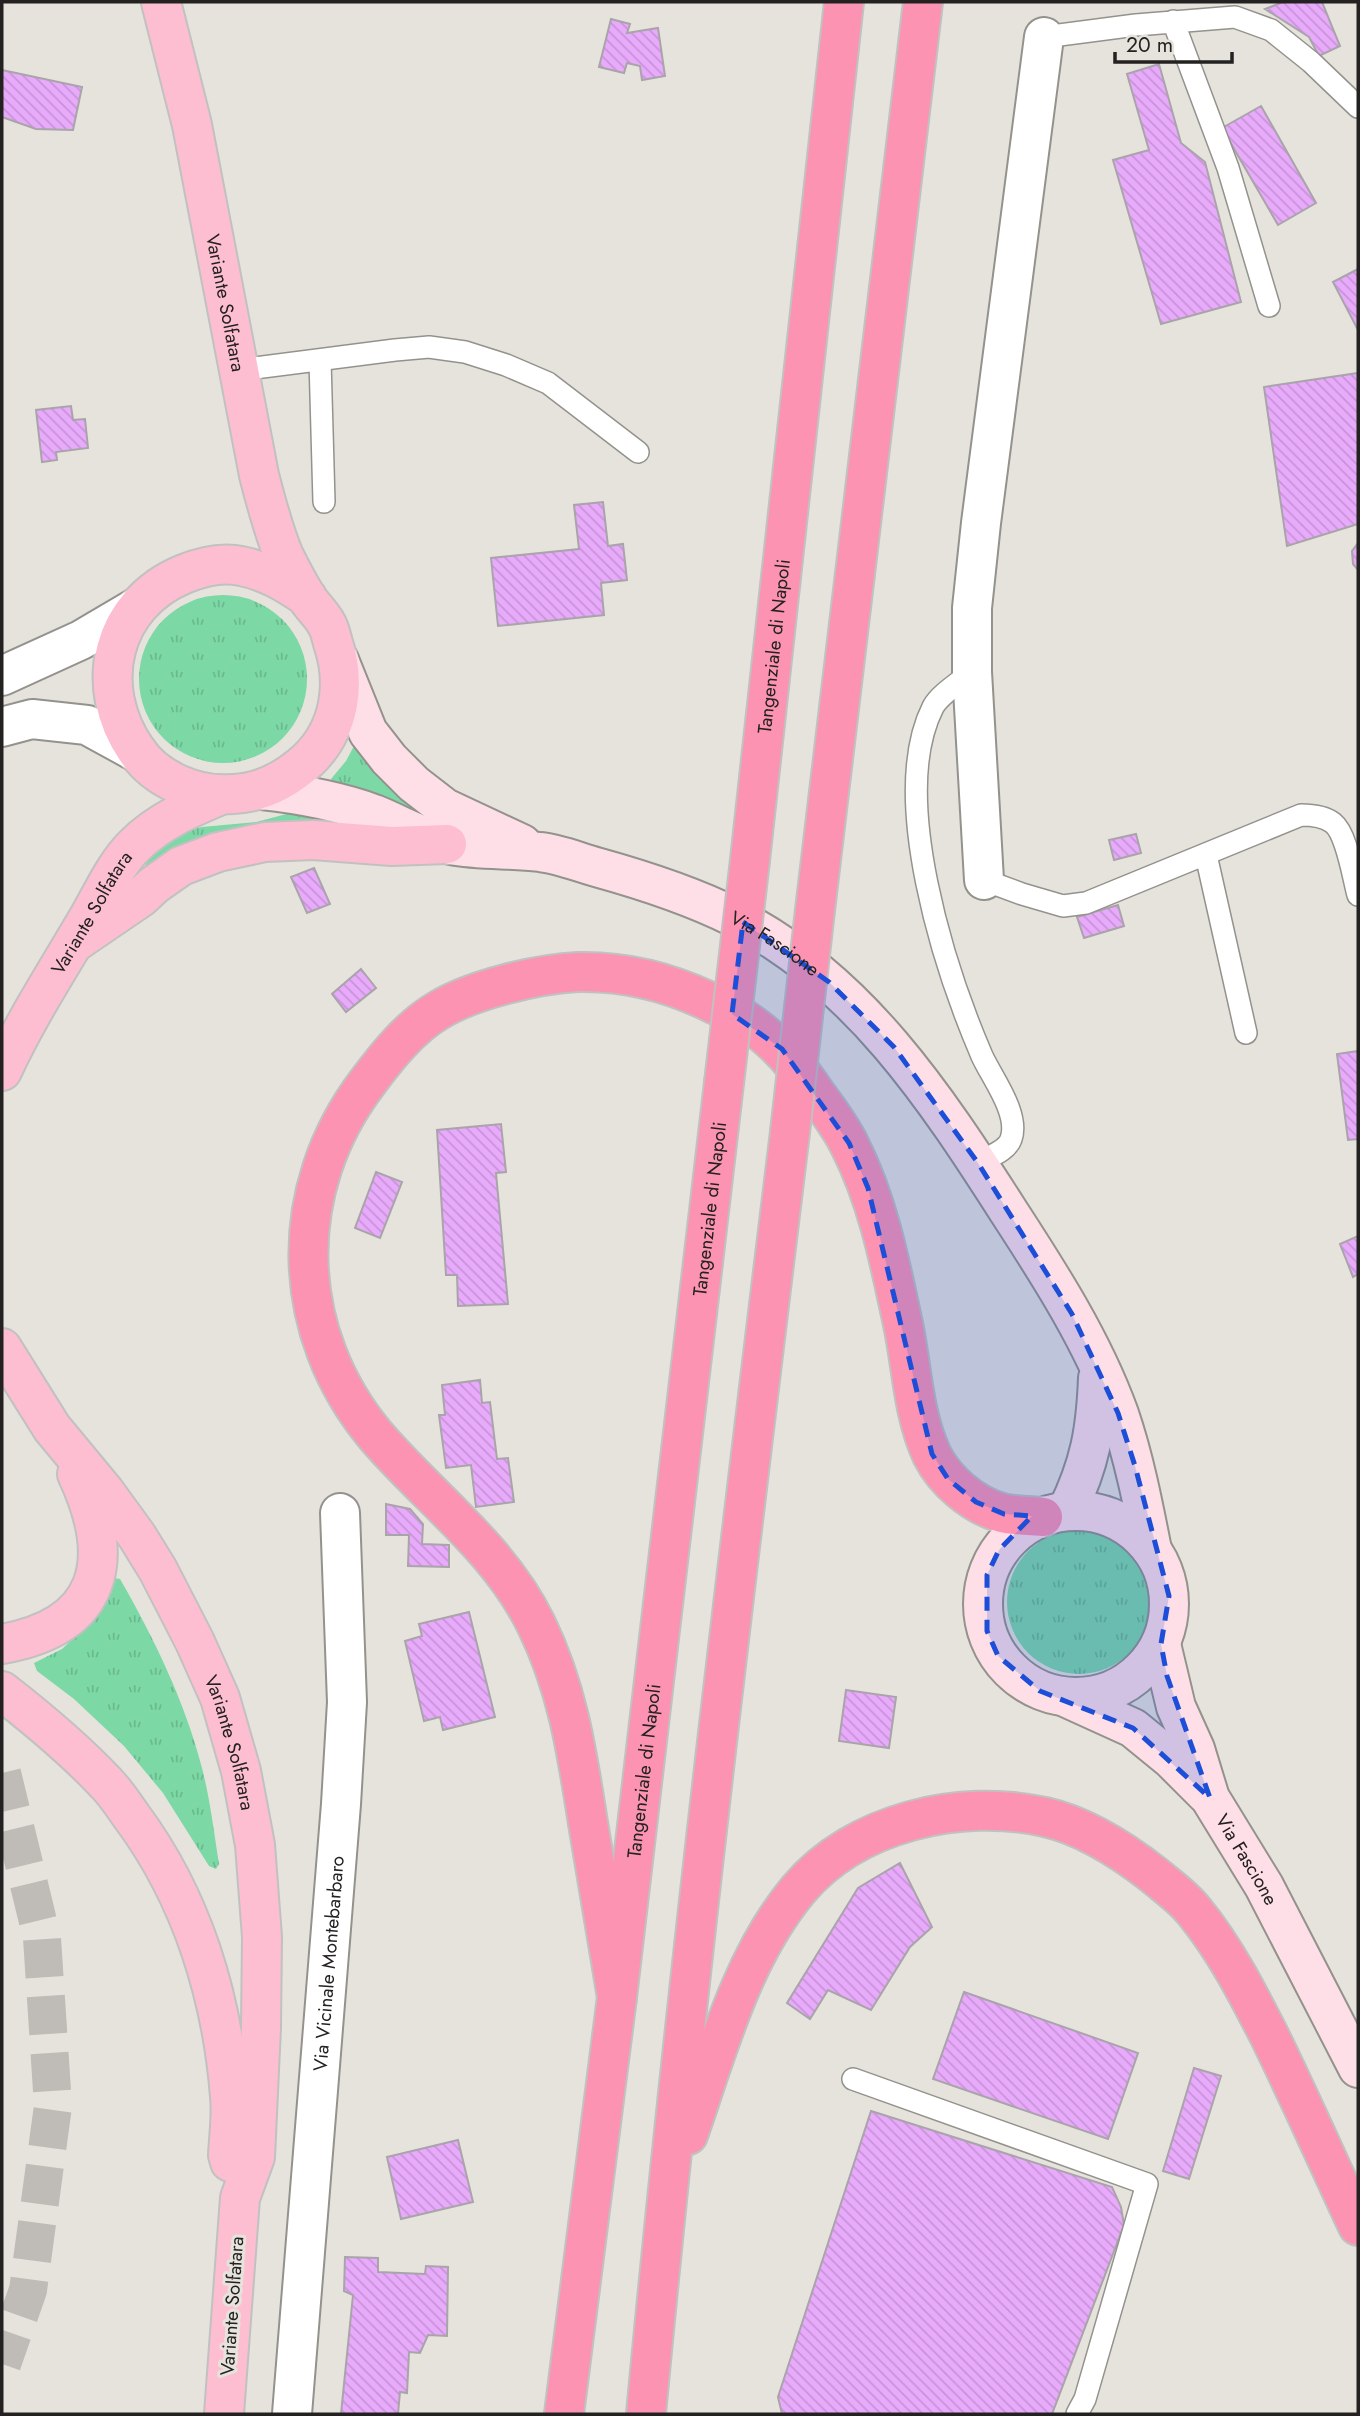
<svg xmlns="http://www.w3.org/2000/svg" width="1360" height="2416" viewBox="0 0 1360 2416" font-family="Jost,sans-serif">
<defs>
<pattern id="grass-tufts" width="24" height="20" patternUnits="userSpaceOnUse" patternTransform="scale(1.75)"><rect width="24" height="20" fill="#7cd8a5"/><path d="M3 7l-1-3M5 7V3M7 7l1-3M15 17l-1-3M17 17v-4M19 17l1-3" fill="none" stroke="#6bb98e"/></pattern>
<pattern id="building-back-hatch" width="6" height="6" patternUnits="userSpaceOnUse" patternTransform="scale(1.75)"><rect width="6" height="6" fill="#e8abfb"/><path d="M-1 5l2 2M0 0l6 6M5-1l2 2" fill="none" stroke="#c793d7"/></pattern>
</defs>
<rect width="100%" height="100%" fill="#e6e3dd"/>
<path fill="url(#grass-tufts)" d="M139 679a84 84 0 1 1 168 0a84 84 0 1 1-168 0Z
M356,742l70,76 -94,-34 -1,-5 15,-18z
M294,812l74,17 -220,39 -3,-3 19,-22 21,-12 17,-4 54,-5z
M1007 1602a72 72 0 1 1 144 0a72 72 0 1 1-144 0Z
M114,1578l6,1c34,59 65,123 82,189 8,31 12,64 17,96l-3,5 -7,-3 -46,-73 -39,-47 -50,-47 -37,-28 -3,-8 28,-14 33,-31z"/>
<path fill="url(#building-back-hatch)" stroke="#a8a4a9" stroke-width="2" d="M1283,2h39l18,44 -21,10 -10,-19 -44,-28z
M611,19l19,5 -3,9 31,-5 7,48 -23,4 -2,-14 -13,-3 -3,10 -25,-6z
M1159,64l22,79 24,19 36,140 -80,22 -48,-164 36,-10 -22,-76z
M2,70l80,17 -9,43 -37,-1 -34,-12z
M1261,106l55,97 -38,22 -56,-97z
M1358,269v61l-25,-48z
M1358,373v151l-71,22 -23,-159z
M71,406l2,14 12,-1 3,29 -32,4 1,8 -15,2 -6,-52z
M603,502l5,44 15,-2 4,36 -26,3 3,32 -106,11 -7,-68 88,-9 -5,-44z
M1358,543v27l-5,-6 -1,-13z
M1136,834l5,19 -27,7 -5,-20z
M314,868l16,36 -23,9 -16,-36z
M1118,905l6,21 -40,12 -7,-21z
M361,969l15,19 -30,24 -14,-18z
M1358,1051v88l-10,1 -11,-86z
M501,1124l5,48 -10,1 12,131 -50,2 -1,-31h-11l-9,-145z
M376,1172l26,10 -22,56 -25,-10z
M1358,1236v38l-5,3 -13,-33z
M480,1380l2,23 8,-1 7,57 11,-1 6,44 -38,5 -5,-42 -25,3 -7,-53h6l-3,-30z
M386,1504l24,5 13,15 -1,20 27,1v22l-41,-1 1,-31h-23z
M469,1612l26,105 -52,13 -3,-13 -16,4 -19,-80 17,-5 -3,-12z
M846,1690l50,7 -7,51 -50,-7z
M900,1863l32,64 -22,20 -39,63 -43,-20 -18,29 -23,-16 71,-115z
M964,1992l174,61 -30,86 -175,-60z
M1194,2068l27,8 -32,103 -26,-8z
M871,2111l241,76 9,20 3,18 -72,189h-270l-4,-17z
M458,2140l15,62 -72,17 -14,-62z
M345,2257l33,1v14l47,2 1,-8 22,1 -1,69 -19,-1 -8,18 -11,-1 -2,41 -7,-1 -2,22h-57l12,-119 -9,-4z"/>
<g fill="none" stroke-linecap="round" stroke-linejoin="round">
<path stroke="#bfbcb7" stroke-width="38" stroke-dasharray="38 19" stroke-linecap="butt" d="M2,1773l40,165 11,168 -25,184 -26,74"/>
<g stroke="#94928c" stroke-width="24">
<path id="service" d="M1173,21l55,147 41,138
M1044,37l92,-12 99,-8 36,13 40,32 47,45
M320,360l4,142
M239,370l156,-20 34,-3 36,5 41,13 42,18 90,69
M972,672c-12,10 -32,22 -39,35 -45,89 12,263 49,349 10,22 38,58 29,83 -4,12 -23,18 -33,24
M1206,855l40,178
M984,880l38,14 41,12 23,-3 215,-88c11,0 23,1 32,8 14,11 20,54 25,72
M853,2079l294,105 -62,215 -8,15"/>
</g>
<g stroke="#94928c" stroke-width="42">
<g id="minor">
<path d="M984,880l-12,-208v-64l9,-85 63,-486"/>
<path id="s1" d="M292,2414l49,-610 6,-102 -7,-189"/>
</g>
</g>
<g stroke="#94928c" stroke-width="42">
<path id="tertiary" d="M2,676l79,-36 56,-33
M2,727l30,-8 55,6 51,28"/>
</g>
<g stroke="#94928c" stroke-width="42">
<g id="secondary">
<path d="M339,660l29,72 21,27 25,25 31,24 77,36"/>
<path id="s2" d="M262,790c38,4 76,11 112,24 25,10 50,25 77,31 30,6 59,3 89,7 19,2 38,10 56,15 47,13 94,28 138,50 124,62 202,181 275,295 41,63 84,130 110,202 15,44 24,90 33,136"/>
<circle cx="1076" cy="1604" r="93"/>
<path d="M1067,1511c23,-47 29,-81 31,-133"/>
<path id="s3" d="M1161,1644l15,63 19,42 15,49 54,88 94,182"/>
<path d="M1067,1698l66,30 38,31 35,35"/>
</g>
</g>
<g stroke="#c1c1c1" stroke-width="42">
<g id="primary">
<path id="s4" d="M161,2l31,123 67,350c7,27 14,55 25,81 7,14 15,29 23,42 6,9 14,16 19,25 4,6 5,13 7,20 14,41 7,86 -25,117 -22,20 -46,33 -75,34 -36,3 -77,-14 -97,-44 -44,-64 -25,-146 48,-176 17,-7 39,-12 57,-8 26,5 45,17 66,31"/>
<path d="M74,943l66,-45 14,-13 27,-19 37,-14 47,-10 48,-2 79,6 55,-2"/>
<path id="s5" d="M2,1071c24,-52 55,-100 84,-149 15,-25 28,-56 48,-76 25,-25 56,-38 87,-51"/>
<path id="s6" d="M2,1348l50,80 53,64 32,44 21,34 37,72 25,56 21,73 14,74 7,92 -1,90 -6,130 -15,41 -16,216"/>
<path d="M2,1644c101,-18 115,-84 75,-170"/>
<path d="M2,1691c36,28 73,59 104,92 10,10 18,23 26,34 60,81 90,179 98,279 2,19 -1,40 -2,59l2,7"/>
</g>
</g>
<g stroke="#c1c1c1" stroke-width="42">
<g id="motorway">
<path id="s7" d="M750,860l94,-858"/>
<path d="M815,910l108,-908"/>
<path d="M617,1997c-10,-58 -19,-116 -29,-174 -11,-70 -20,-134 -52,-199 -37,-76 -106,-125 -160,-188 -87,-104 -90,-246 -9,-353 20,-27 43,-56 72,-73 35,-21 99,-36 139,-38 47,-1 88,9 130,29 12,6 25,12 37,19 29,19 52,45 71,74 12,16 25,33 34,52 28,55 40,117 53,178 9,42 10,91 29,131 13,26 41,50 70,58 12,3 28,3 41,4"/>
<path d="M688,2135c29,-83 53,-176 110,-245 57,-68 162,-92 247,-73 40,9 77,33 109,58 13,11 29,22 40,36 31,38 53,81 75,124 31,63 59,127 89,191"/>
<path id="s8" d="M564,2414l53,-417 107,-914"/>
<path d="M646,2414c40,-428 92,-855 144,-1282"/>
</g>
</g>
<use href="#service" stroke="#fff" stroke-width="21"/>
<use href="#minor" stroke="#fff" stroke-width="38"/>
<use href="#tertiary" stroke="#fff" stroke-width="38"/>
<use href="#secondary" stroke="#fedfe8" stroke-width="38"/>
<use href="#primary" stroke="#febed1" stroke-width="38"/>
<use href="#motorway" stroke="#fd93b3" stroke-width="38"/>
<g stroke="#c1c1c1" stroke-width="42" stroke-linecap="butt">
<path id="motorway-bridge" d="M724,1083l26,-223
M790,1132l25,-222"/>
</g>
<use href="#motorway-bridge" stroke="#fd93b3" stroke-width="38"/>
</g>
<path fill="#1d4ed8" fill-opacity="0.2" stroke="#1d4ed8" stroke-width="5" stroke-dasharray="14 9" stroke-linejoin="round" d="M743,922l86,60 65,65 84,116 94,151 46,99 17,53 34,130 -8,48 6,32 43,122 -77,-70 -93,-37 -42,-35 -11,-25v-56l12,-25 33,-34 -28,-2 -28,-12 -28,-23 -16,-25 -64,-266 -19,-45 -67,-94 -50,-35z"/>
<g text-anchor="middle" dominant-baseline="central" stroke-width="6" stroke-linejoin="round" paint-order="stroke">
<g font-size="19" fill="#232220" stroke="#e6e3dd">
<text stroke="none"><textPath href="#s4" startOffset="308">Variante Solfatara</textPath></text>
<text stroke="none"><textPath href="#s7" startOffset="215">Tangenziale di Napoli</textPath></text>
<text stroke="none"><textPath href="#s5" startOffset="182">Variante Solfatara</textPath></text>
<text stroke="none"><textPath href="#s2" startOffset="541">Via Fascione</textPath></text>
<text stroke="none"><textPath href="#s8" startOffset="1214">Tangenziale di Napoli</textPath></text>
<text stroke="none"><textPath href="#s6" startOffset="460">Variante Solfatara</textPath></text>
<text stroke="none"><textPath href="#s8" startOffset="648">Tangenziale di Napoli</textPath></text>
<text stroke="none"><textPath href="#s3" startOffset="234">Via Fascione</textPath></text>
<text stroke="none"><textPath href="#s1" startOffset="452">Via Vicinale Montebarbaro</textPath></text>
<text transform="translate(232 2306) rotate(-86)">Variante Solfatara</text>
</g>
</g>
<rect width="1360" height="2416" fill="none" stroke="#232220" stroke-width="7"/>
<path d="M1115 52v10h117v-10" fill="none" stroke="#232220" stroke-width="3.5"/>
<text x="1126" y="52" font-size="21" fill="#232220" stroke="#e6e3dd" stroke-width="5" paint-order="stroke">20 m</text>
</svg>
